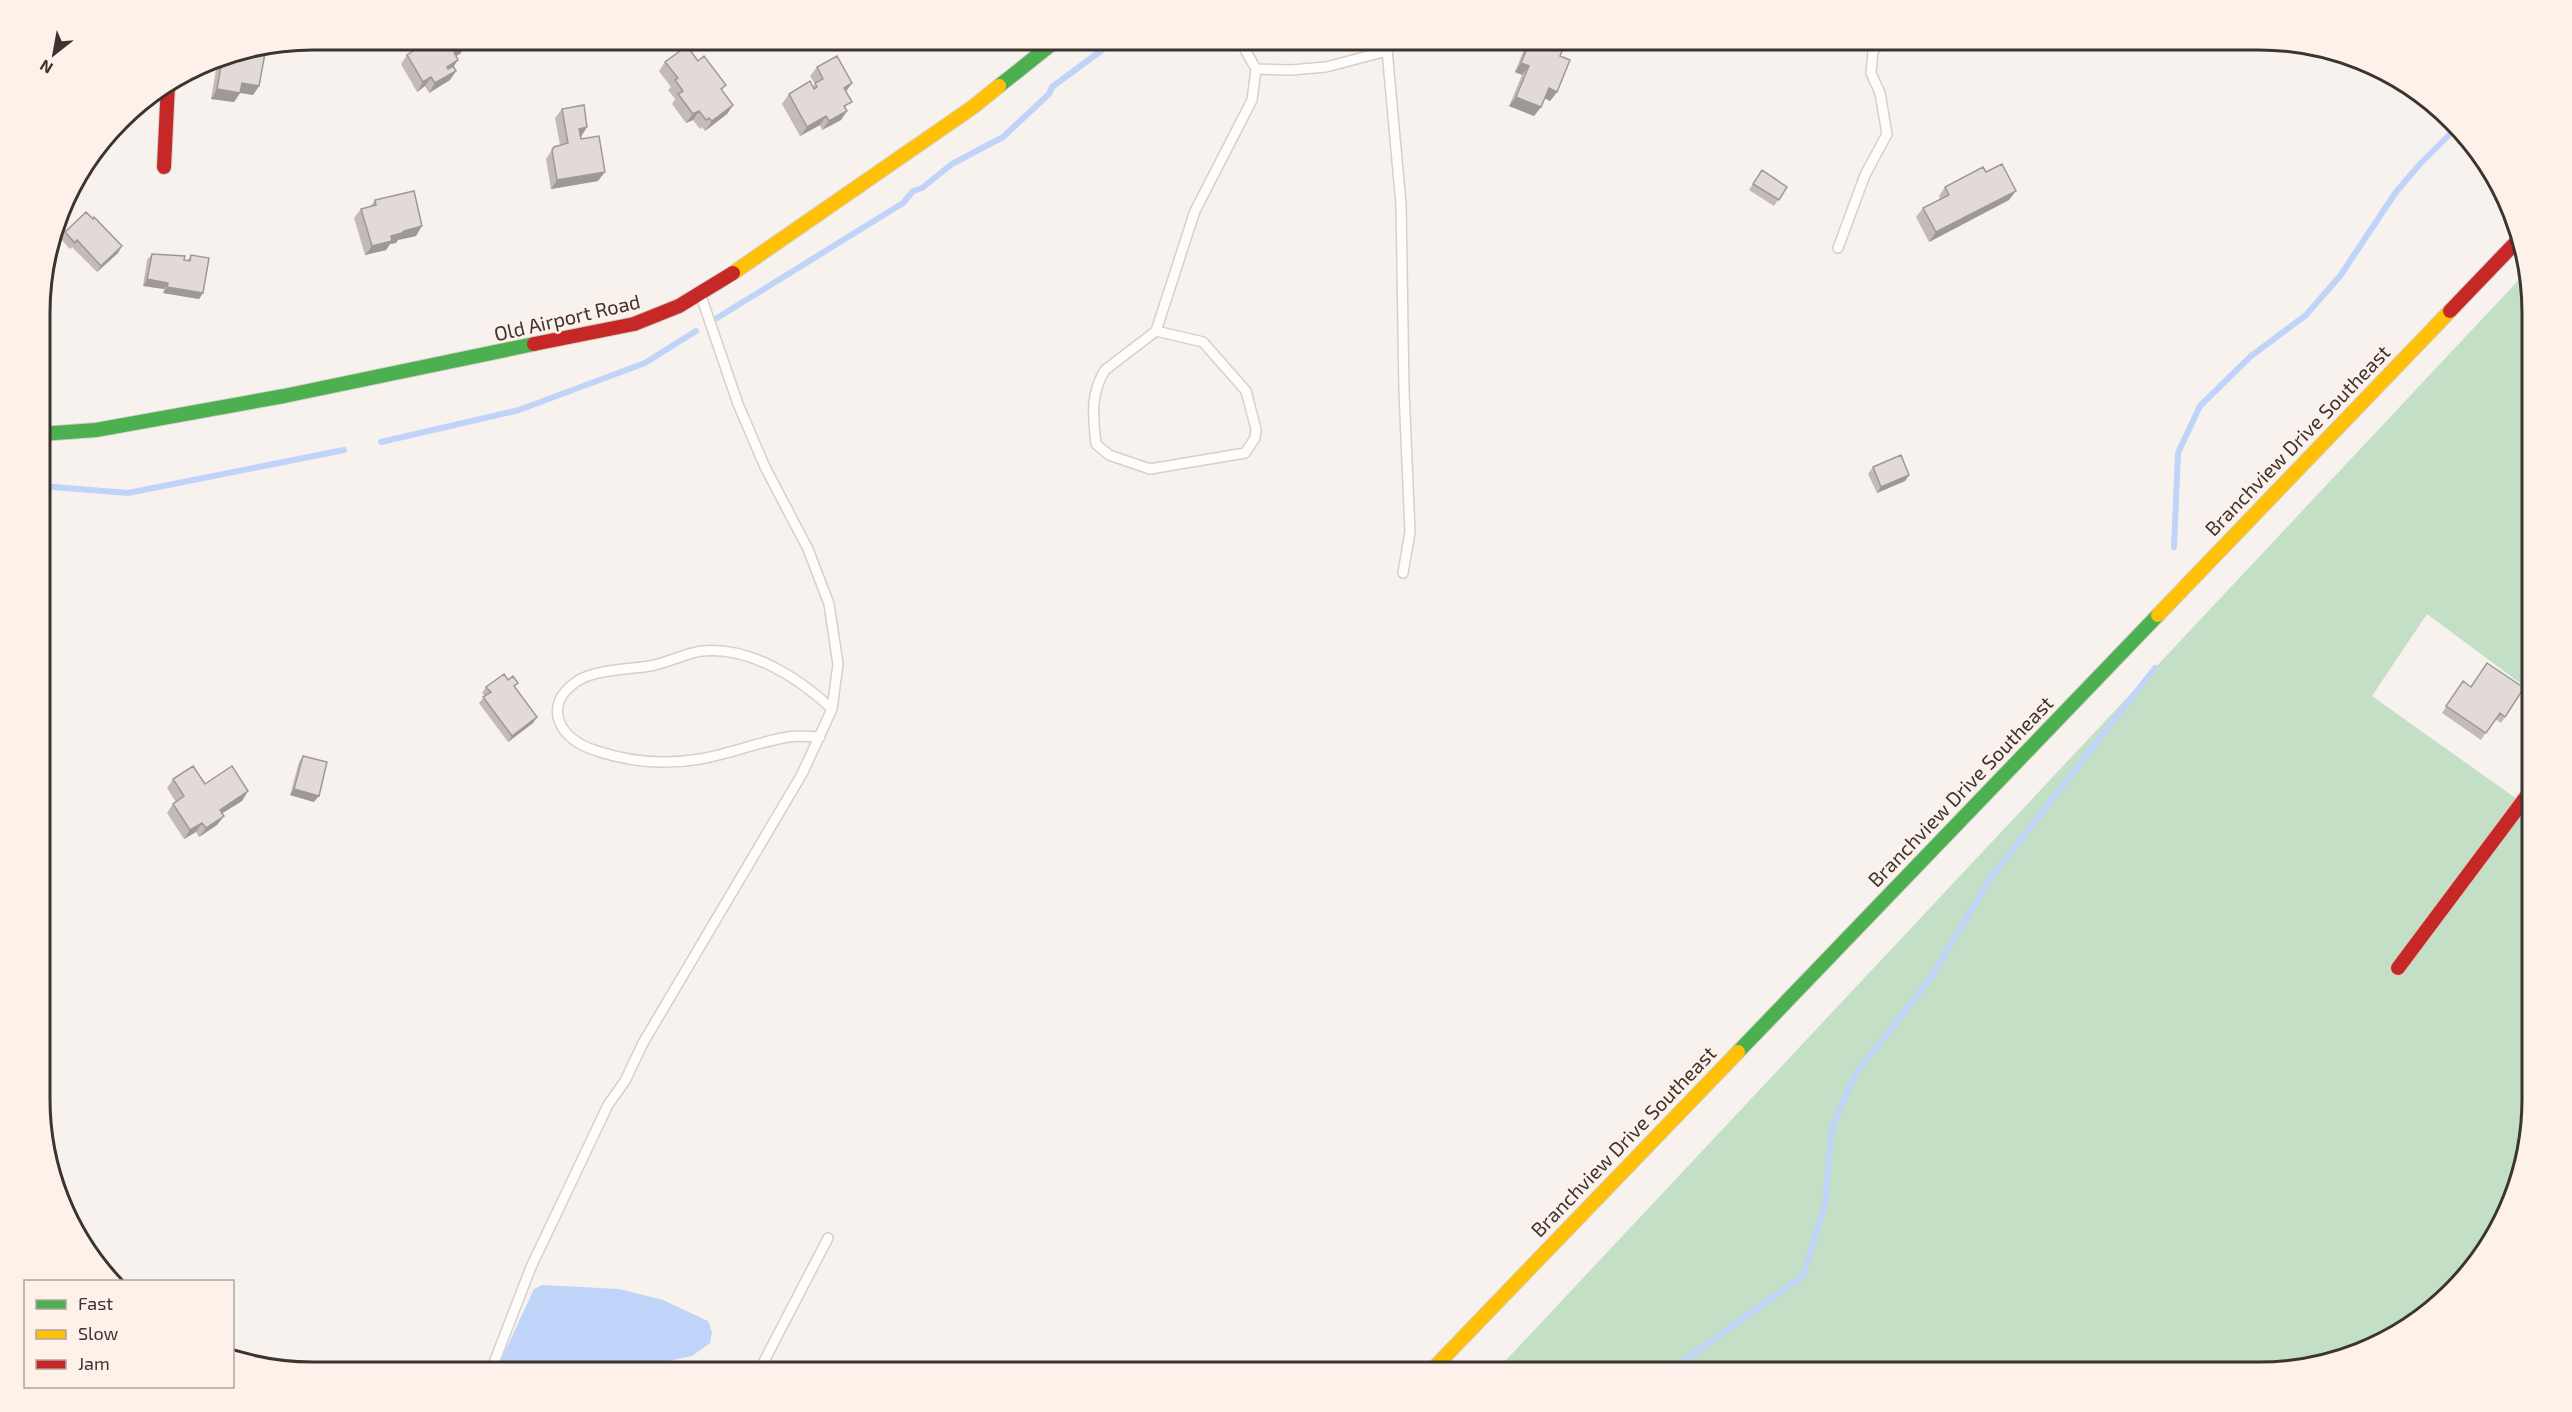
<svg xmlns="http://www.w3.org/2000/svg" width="2572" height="1412" viewBox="0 0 2572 1412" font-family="'Exo 2',sans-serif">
<rect width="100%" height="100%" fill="#f8f2ee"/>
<path fill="#c3dfc6" d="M2528,270l4,24v398l-105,-78 -55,82 142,101 18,10v310l-35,119 -86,91 -64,32 -70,13 -783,1z"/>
<path fill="#bfd4f8" d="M542,1285l77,4 44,11 45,21 4,11 -2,11 -18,13 -52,11 -15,6h-130l39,-84z"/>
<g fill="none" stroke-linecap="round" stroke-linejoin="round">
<path stroke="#bfd4f8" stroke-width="6" d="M717,318l186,-115 10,-12 9,-3 30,-24 51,-27 46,-43 3,-7 65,-48
M381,442l138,-32 126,-47 51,-32
M41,486l87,7 216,-43
M2174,547l4,-94 22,-47 51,-50 55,-41 34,-39 56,-84 24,-28 34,-34
M1666,1373l137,-97 22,-72 7,-77 24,-54 74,-94 61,-102 164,-209"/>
<g stroke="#d6d0cb" stroke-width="12">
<path id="lane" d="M1386,39l15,165 3,187 6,141 -7,41
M1256,69l35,1 35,-3 61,-16
M1838,248l27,-73 22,-41 -7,-41 -9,-20 2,-22 11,-12
M1156,331l47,11 43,49 10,38 -1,9 -10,15 -95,16 -41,-14 -13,-11c-3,-27 -6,-50 9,-74l51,-39 39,-120 57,-111 4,-31 -17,-30
M820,737c-10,0 -22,-2 -32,0 -30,5 -58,17 -88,22 -35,6 -70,3 -103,-8 -17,-5 -35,-16 -39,-34 -3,-17 7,-28 21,-37 17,-10 51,-11 71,-14 18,-3 35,-13 52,-15 48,-5 97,27 130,58
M490,1373l41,-106 77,-162 17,-24 18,-38 159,-269 30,-65 6,-45 -9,-60 -21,-55 -43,-82 -27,-63 -37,-108
M758,1373l70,-135"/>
</g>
<g stroke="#d6d0cb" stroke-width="16">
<path id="fast" d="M999,86l59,-47
M41,434l55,-4 188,-34 250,-52
M1738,1052l420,-437"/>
</g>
<g stroke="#d6d0cb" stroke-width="16">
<path id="slow" d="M733,273l240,-166 26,-21
M2158,615l292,-304
M1429,1373l309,-321"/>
</g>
<g stroke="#d6d0cb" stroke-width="16">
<path id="jam" d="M164,167l4,-83
M2450,311l71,-74
M534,344l100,-20 45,-18 54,-33
M2398,968l134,-179"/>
</g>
<use href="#lane" stroke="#fefdfc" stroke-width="9"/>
<use href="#fast" stroke="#4caf50" stroke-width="14"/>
<use href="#slow" stroke="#ffc107" stroke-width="14"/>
<use href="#jam" stroke="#c62828" stroke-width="14"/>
</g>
<path fill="#c2bbb8" d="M1302,39h56l-54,9z
M1528,39h39l-7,17 -3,36 -7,9 -6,-3 -3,9 -7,9 -25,-10 13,-31 -7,-3z
M266,48l-7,38 -6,9 -13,-2 -6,9 -23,-3 5,-30 6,-9h1l1,-3z
M460,54l-4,2 -2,10 2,5 -6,9 -21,13 -4,-7 -8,6 -16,-28 6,-9z
M698,61l28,24 -4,5 11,15 -6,9 -22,17 -3,-4 -2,2 -7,-9 -7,3 -14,-19 3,-5 -7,-9 3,-3 -12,-16 6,-9z
M817,67l35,16 -6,9v18l-5,10 -19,10 -2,-5 -20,11 -18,-32 7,-10 24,-8 2,-2 -5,-8z
M562,109l19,28 17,44 -47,8 -5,-30 8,-12 6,-2 -5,-27z
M1762,170l25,17 -13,19 -25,-16z
M1986,172l23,28 -80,42 -13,-25 7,-9 17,-9 -1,-3 6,-9z
M375,200l41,36 -18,4 -2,3 -6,1 -4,6 -21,5 -11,-37 7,-9 9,-2z
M65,232l53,21 -21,19 -25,-25 -2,2 -10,-11z
M152,254l35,7 4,-6 12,38 -4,6 -36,-6 1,-4 -21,-3 4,-26z
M1873,467l36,8 -4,6 -28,12 -9,-19z
M2463,681l42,36 -4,6 -6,-4 -14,21 -39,-27z
M486,687l29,1 22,29 -4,6 -25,19 -29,-39 6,-7 -3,-3z
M303,756l11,46 -24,-7 9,-33z
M173,779l32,5 43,7 -6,10 -20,12 2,3 -7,9 -18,12 -3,-5 -12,7 -17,-26 6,-9 3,-2 -9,-14z"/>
<path fill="#9e9996" d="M1310,39h48l-54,9z
M467,44l-7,10 -13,7 7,-9z
M458,60l-6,9 -12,7 7,-9z
M1521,63l8,3 -7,9 -7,-3z
M456,71l-6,9 -21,13 6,-10z
M431,77l-6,9 -8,6 6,-10z
M242,83l17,3 -6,9 -17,-3z
M852,83l-7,9 -1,-4z
M1549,88l8,4 -7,9 -8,-4z
M217,89l23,4 -6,9 -23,-3z
M1516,97l25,10 -7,9 -25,-10z
M733,105l-6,9 -22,17 7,-10z
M699,111l-6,9 -7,3 7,-9z
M847,111l-6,9 -19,10 7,-9z
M826,116l-6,9 -20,11 7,-9z
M587,127l-6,10 -9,1 7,-9z
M605,172l-7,9 -47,8 6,-9z
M2016,191l-7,9 -80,42 7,-10z
M422,226l-6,10 -18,4 -2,3 -6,1 -4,6 -21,5 7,-9 19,-10 13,-5z
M122,246l-4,7 -21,19 4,-6z
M147,279l21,4 -4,6 -21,-3z
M167,287l36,6 -4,6 -36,-6z
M1909,475l-4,6 -28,12 4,-6z
M537,717l-4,6 -25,19 4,-6z
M294,789l25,7 -5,6 -24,-7z
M248,791l-6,10 -29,18 7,-9z
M224,816l-7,9 -18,12 7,-9z
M202,823l-6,9 -12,7 6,-9z"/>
<path fill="#e1dad6" stroke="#9e9996" stroke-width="1.5" d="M431,39h33l3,5 -13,8 4,8 -11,7 1,2 5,-3 3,5 -21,12 -4,-6 -8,5 -16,-27z
M1531,39h36l-7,17 10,4 -13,32 -8,-4 -8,19 -25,-10 13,-31 -8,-3z
M687,46l11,15 6,-5 22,29 -5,4 12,16 -21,16 -3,-3 -3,2 -7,-9 -6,3 -15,-20 5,-3 -8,-11 3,-2 -13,-16z
M266,48l-7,38 -17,-3 -2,10 -23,-4 5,-29 6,1 1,-5z
M837,56l15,27 -8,5 8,14 -8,4 3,5 -18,10 -3,-5 -19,11 -18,-33 21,-13 4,8 3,-2 -2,-4 8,-4 -6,-12z
M584,105l3,22 -8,2 2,10 18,-3 6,36 -48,8 -5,-30 2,-3 14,-4 -6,-34z
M2002,164l14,27 -80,41 -13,-24 26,-13 -4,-8 38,-20 3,5z
M1762,170l25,17 -8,13 -26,-16z
M414,191l8,35 -18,5 -2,2 -11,3 1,5 -20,5 -11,-37 15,-4 -1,-5z
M86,212l7,7 1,-2 28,29 -21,20 -24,-26 -2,3 -10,-11z
M152,254l33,2 -1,4 6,1 1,-6 18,3 -6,35 -36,-6 1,-4 -21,-4z
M1901,455l8,20 -28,12 -8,-20z
M2487,663l37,25 -19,29 -5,-4 -14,20 -40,-27 17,-25 8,6z
M504,674l4,6 5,-4 5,7 -4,3 23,31 -25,19 -29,-39 8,-5 -5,-5z
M303,756l24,6 -8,34 -25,-7z
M193,766l12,18 27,-18 16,25 -28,19 4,6 -18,12 -4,-5 -12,7 -17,-26 11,-8 -11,-17z"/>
<g text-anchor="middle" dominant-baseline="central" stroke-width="5" stroke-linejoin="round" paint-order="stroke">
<g font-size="20" fill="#3b342f" stroke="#fdf1e9">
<text transform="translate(567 317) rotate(-13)">Old Airport Road</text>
<text transform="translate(2297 440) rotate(-46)">Branchview Drive Southeast</text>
<text transform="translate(1960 791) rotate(-46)">Branchview Drive Southeast</text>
<text transform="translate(1623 1141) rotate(-46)">Branchview Drive Southeast</text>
</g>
</g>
<path d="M0 0H2572V1412H0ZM313 50H2259A263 263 0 0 1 2522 313V1099A263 263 0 0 1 2259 1362H313A263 263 0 0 1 50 1099V313A263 263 0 0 1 313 50Z" fill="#fdf1e9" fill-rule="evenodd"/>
<path fill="none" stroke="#3b342f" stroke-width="3" d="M313 50H2259A263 263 0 0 1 2522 313V1099A263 263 0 0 1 2259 1362H313A263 263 0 0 1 50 1099V313A263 263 0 0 1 313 50Z"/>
<rect x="24" y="1280" width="210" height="108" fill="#fdf1e9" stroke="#afa59f" stroke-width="1.5"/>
<rect x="36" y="1300" width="30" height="9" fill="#4caf50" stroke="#afa59f" stroke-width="1.5"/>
<text x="78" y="1310" font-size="18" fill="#3b342f">Fast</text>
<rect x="36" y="1330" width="30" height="9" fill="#ffc107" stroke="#afa59f" stroke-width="1.5"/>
<text x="78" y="1340" font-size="18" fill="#3b342f">Slow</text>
<rect x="36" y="1360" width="30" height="9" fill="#c62828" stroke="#afa59f" stroke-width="1.5"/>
<text x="78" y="1370" font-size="18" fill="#3b342f">Jam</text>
<g transform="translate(54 54) rotate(211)" stroke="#fdf1e9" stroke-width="4.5" paint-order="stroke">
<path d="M0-4.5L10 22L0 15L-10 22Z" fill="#3b342f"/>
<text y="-9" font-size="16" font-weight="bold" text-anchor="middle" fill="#3b342f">N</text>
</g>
</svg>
